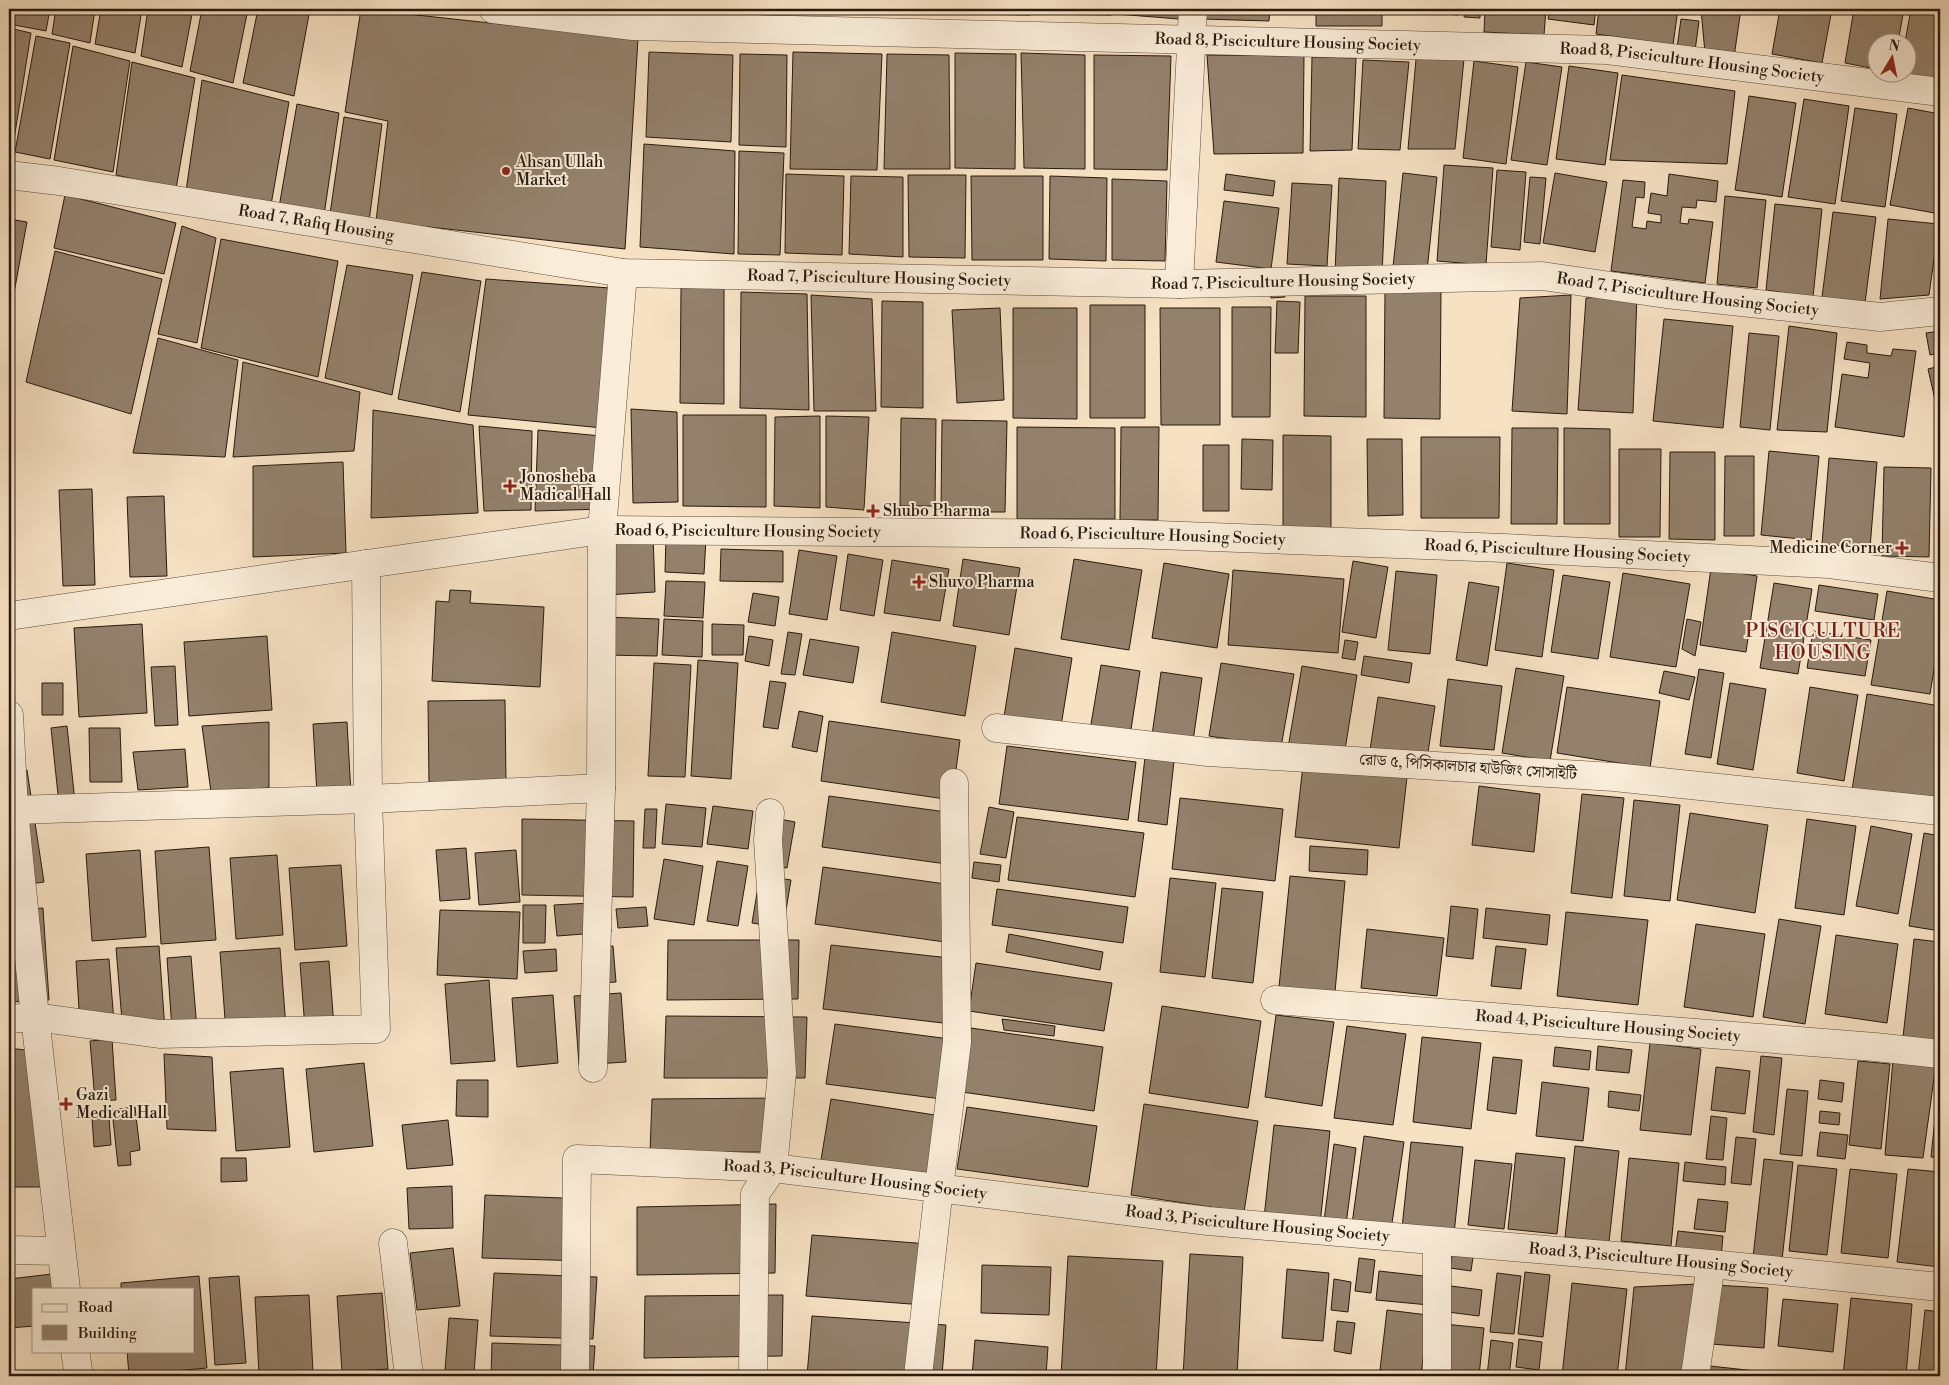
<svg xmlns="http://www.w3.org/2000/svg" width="1949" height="1385" viewBox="0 0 1949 1385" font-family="'Libre Bodoni','Noto Serif Bengali',serif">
<rect width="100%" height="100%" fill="#f6e1c3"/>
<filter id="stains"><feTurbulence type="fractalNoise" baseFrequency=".004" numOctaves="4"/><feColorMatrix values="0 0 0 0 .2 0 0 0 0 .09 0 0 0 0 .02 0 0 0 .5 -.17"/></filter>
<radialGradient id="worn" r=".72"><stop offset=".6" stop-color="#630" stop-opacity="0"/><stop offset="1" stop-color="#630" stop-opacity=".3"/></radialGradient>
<path fill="#93816c" stroke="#281a0e" d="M9,9h41l-4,22 -37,-7z
M56,9h39l-5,34 -38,-9z
M101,9h41l-7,44 -40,-9z
M148,9h45l-11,58 -41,-11z
M202,9h46l-15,74 -43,-12z
M258,9h52l-16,87 -51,-13z
M361,9l277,30 -13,210 -249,-28 12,-100 -43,-9z
M783,9h89v5z
M881,9h82v5l-82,-2z
M970,9h60v6l-60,-1z
M1039,9h72v6l-72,-1z
M1116,9h64l-1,10 -63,-5z
M1203,9h67l-1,12 -67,-2z
M1316,9h66v17h-66z
M1404,9h55l-1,6 -54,-4z
M1465,9h15v9l-16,-1z
M1485,9h61l-2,26 -60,-3z
M1550,9h46l-2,16 -46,-6z
M1599,9h79l-5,36 -77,-11z
M1701,9h40l-7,48 -29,-4z
M1780,9h52l-10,54 -50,-9z
M1854,9h50l-6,33h-22v27l-31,-6z
M1911,9h29v74l-41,-7v-4h7v-30h-1z
M1681,19l18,2 -4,30 -18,-3z
M9,28l22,5 -19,119 -3,-1z
M36,36l34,7 -20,116 -35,-7z
M73,46l57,15 -17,111 -59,-12z
M649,52l84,3 -2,87 -85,-5z
M793,52l89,2 -5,116 -87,-1z
M955,53l61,1 -1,115 -60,-1z
M1021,53l64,2v114l-61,-1z
M740,54l47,1 -1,92 -47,-2z
M887,54l62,1 1,114h-66z
M1094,55l77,1 -4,114 -73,-1z
M1207,55l97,1 -1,97 -89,1z
M1312,57l44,1 -4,92 -42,1z
M1416,59h48l-9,90h-47z
M1363,60l46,2 -9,88 -42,-1z
M1474,61l44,6 -12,97 -43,-6z
M132,62l63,16 -19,111 -60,-14z
M1526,62l36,5 -15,98 -36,-5z
M1569,66l49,7 -13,92 -49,-6z
M1622,75l113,16 -8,73 -117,-4z
M202,80l87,22 -18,103 -85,-14z
M1749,96l47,7 -14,94 -47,-7z
M1804,99l45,7 -14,98 -47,-7z
M297,104l42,9 -15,102 -45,-8z
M1855,108l42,6 -12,93 -44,-6z
M1908,108l32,6v100l-50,-9z
M344,117l38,7 -13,97 -39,-7z
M644,144l91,7 -1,103 -94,-7z
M739,151l45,2 -4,102 -42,-1z
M1444,165l49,3 -7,97 -49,-4z
M1497,170l29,2 -6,78 -29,-3z
M1403,173l34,4 -10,94 -34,-4z
M1555,173l52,9 -12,70 -52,-9z
M786,174l58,2 -2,79 -57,-2z
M1226,174l49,7 -2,15 -49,-6z
M1669,174l49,7 -2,21 -19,-2 -1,8 -14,-1 -2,16 8,1 1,-5 24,3 -8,61 -94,-12 12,-91 22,2 -1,16 -8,-1 -4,30 14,2 1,-8 14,2v-8l-13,-2 3,-20 16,3z
M908,175h58l-1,83 -56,-1z
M851,176l52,1v80l-54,-3z
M971,176h72v84h-71z
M1050,176l57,2 -1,83 -57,-2z
M1530,177l16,1 -6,66 -16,-2z
M1339,178l47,3 -4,95 -47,-3z
M1112,179l55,2 -2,80 -53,-1z
M1292,183l40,2 -5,81 -40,-2z
M65,195l111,28 -12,51 -110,-26z
M1725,196l41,4 -9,88 -40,-4z
M1224,201l55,7 -8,61 -55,-7z
M1775,204l47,5 -9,88 -47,-7z
M1833,212l43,5 -11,86 -43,-6z
M9,219l18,3 -15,82 -3,-1z
M1888,219l51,5 -10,71 -49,4z
M182,226l34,12 -19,105 -39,-9z
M221,239l117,22 -20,116 -117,-29z
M55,251l107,28 -31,135 -105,-32z
M347,265l66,10 -21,120 -67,-17z
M422,272l59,9 -21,131 -62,-13z
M486,279l124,9 -7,140 -135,-13z
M1284,287l1,10 -14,1 -1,-10z
M681,288h43v116l-44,-1z
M1385,289l56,1 -1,129 -56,-1z
M741,292l66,2 2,116 -69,-2z
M1637,294l-4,119 -55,-3 8,-112z
M811,295l61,4 4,112h-62z
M1571,295l-4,119 -55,-3 8,-113z
M1305,296h61v121l-62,-1z
M882,301l41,1v106l-42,-1z
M1277,301l23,1 -2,51h-23z
M1090,305h55v113h-55z
M1232,307h39l-1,110h-38z
M1000,308l4,92 -47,3 -5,-93z
M1013,308h64v111l-64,-1z
M1160,308h60v117h-59z
M1664,319l69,7 -10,102 -70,-7z
M1789,326l48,7 -10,99 -50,-2z
M1940,331v22l-10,2 -4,-22z
M1749,333l30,3 -9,94 -30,-3z
M158,338l80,22 -13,97 -92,-4z
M1847,342l20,3v8l24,3 2,-7 23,2 -12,86 -69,-10 7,-53 26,4 2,-15 -26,-4z
M243,362l117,30 -6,59 -121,6z
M1940,366v51h-1l-11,-48z
M631,409l46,3 1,90 -45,1z
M373,410l100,15 5,88 -107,5z
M683,415h83v92l-83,-1z
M820,416v92l-46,-2 1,-89z
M826,416l43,1 -5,93 -38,-3z
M901,418l35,1 -1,87h-35z
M942,420l65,1 -2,91h-64z
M479,426l53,5 -1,79 -47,1z
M1017,427l98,1v91h-98z
M1121,427h38l-1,93h-38z
M1512,428h46l-1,96h-46z
M1564,428l46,1v95h-46z
M538,430l63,6 3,73 -69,2z
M1283,435l48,1v92h-48z
M1421,437h79l-1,81h-78z
M1242,439l31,1 -1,50 -31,-1z
M1367,439h35l1,76 -35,1z
M1203,445h26v66h-26z
M1619,449h42l-1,88h-41z
M1769,451l50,5 -8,84 -50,-5z
M1670,452h45v88l-46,-1z
M1725,456h29v80h-30z
M1829,458l48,4 -7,86 -48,-4z
M343,462l3,91 -93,4v-91z
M1884,467l47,1 -2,89 -47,-1z
M92,489l3,96 -32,1 -4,-96z
M164,496l3,80 -37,1 -3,-80z
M653,535l2,57 -49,3 -2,-59z
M666,536l40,2 -2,36 -39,-2z
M721,549l62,2v31l-63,-1z
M799,550l38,6 -10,64 -38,-6z
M848,554l35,6 -9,56 -34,-6z
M963,559l57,9 -11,67 -56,-9z
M1074,559l68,11 -13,80 -68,-11z
M892,560l57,9 -9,52 -56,-8z
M1353,561l35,6 -12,71 -34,-6z
M1164,563l65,11 -12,74 -65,-10z
M1507,563l47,7 -12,87 -47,-7z
M1711,568l46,8 -11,76 -46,-7z
M1233,570l111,9 -6,74 -110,-8z
M1396,571l41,4 -7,79 -42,-4z
M1623,573l67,11 -14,83 -66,-10z
M1563,575l47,7 -12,77 -47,-7z
M666,581l39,1 -2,36 -39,-2z
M1469,582l30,5 -12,79 -31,-6z
M1774,583l38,6 -14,85 -38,-6z
M1819,585l59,9 -4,26 -59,-9z
M450,590l21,1 -1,12 74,4 -4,80 -108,-6 4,-80 13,1z
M1887,591l53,9v32l-10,62 -59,-9z
M753,593l26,4 -4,29 -27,-4z
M605,617l54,2 -2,37 -53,-1z
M664,619l39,2 -1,36 -40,-2z
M1687,619l14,3 -6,34 -13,-7z
M142,624l5,89 -68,4 -5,-89z
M712,624l32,1 -1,30h-31z
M1813,631l58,9 -6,36 -58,-8z
M788,632l14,2 -7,41 -14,-1z
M892,632l84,14 -11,70 -84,-14z
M267,636l5,74 -83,6 -5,-74z
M749,636l24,4 -4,26 -24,-5z
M810,639l49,8 -6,36 -50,-8z
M1345,640l13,2 -3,18 -13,-2z
M1015,648l57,10 -11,68 -57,-9z
M1364,656l48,7 -3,20 -48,-8z
M698,660l40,3 -7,116 -40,-3z
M654,663l37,2 -6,112 -37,-1z
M1221,663l73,11 -13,73 -72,-11z
M1101,665l39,6 -10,65 -40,-6z
M175,666l3,59 -23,1 -4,-59z
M1302,666l55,9 -13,81 -56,-8z
M1516,668l48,8 -14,85 -48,-8z
M1699,669l25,4 -13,85 -26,-4z
M1664,671l31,6 -6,23 -30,-7z
M1161,672l41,6 -9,63 -41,-6z
M1448,679l54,7 -8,64 -54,-4z
M770,681l16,2 -8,46 -15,-2z
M42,683h21v32h-21z
M1730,683l36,6 -13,81 -36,-6z
M1567,687l93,14 -10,67 -93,-15z
M1810,687l48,8 -14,86 -47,-8z
M1867,694l73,12v98l-88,-14z
M1378,697l57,9 -8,53 -57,-9z
M505,700l1,82 -77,1 -1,-82z
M799,711l24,5 -6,36 -25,-5z
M829,721l131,19 -8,60 -131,-19z
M269,722v66l-58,4 -9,-66z
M347,722l4,72 -34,1 -4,-71z
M67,726l8,76 -16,2 -8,-76z
M89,728h31l2,54h-32z
M1007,746l129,16 -8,58 -129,-16z
M185,749l3,38 -50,3 -5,-38z
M1145,757l29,4 -7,64 -29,-4z
M1303,765l104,12 -8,71 -104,-11z
M27,770l17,112 -35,5v-114z
M1479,786l61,8 -6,58 -62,-7z
M1582,794l42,4 -12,100 -41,-5z
M829,796l132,18 -7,51 -132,-18z
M1180,798l103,11 -8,72 -103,-12z
M1634,800l46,5 -10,96 -46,-5z
M666,804l40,4 -4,39 -40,-3z
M713,806l40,5 -5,38 -41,-5z
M989,807l25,5 -8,46 -26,-4z
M645,809h12l-2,39h-12z
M1690,813l78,12 -13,88 -78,-13z
M764,816l31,6 -8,46 -30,-5z
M1017,817l127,16 -9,64 -127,-17z
M522,819l112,2 -1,76 -111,-2z
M1807,819l49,7 -12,89 -49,-7z
M1871,826l41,8 -14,80 -42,-8z
M1924,833l16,3v95l-31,-5z
M1310,846l58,4 -1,25 -58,-4z
M209,847l7,93 -55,4 -6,-93z
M466,848l4,51 -30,2 -4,-51z
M140,850l6,87 -54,4 -6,-87z
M516,850l4,52 -41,3 -4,-52z
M277,855l6,80 -47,4 -6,-81z
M664,859l39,7 -9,59 -40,-6z
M717,861l31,5 -10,60 -31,-5z
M974,862l27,3 -2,17 -27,-4z
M341,865l6,81 -52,4 -6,-82z
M823,867l130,18 -8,57 -130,-18z
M760,875l31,5 -8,48 -31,-5z
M1290,876l55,5 -10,111 -56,-5z
M1170,878l46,5 -11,94 -45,-5z
M1222,888l41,4 -10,91 -41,-5z
M997,889l131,18 -5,36 -131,-18z
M608,902l3,30 -54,4 -3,-31z
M523,905h23l-1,38h-22z
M1451,906l27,3 -5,50 -27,-3z
M646,907l2,19 -30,2 -2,-19z
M43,908l6,92 -40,2v-91z
M1486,908l64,7 -3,30 -64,-7z
M440,910l80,2 -3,67 -80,-4z
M1566,912l82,8 -10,85 -81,-9z
M1779,919l42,7 -16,98 -42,-7z
M1696,924l69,10 -12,83 -69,-10z
M1367,929l77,9 -7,58 -76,-8z
M1009,934l94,18 -3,18 -94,-18z
M1836,935l62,9 -11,79 -62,-9z
M1914,939l26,3v80l-2,19 -35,-4z
M668,940h131l-1,59 -131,1z
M831,945l137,15 -8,65 -137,-16z
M159,946l6,84 -42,3 -7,-85z
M613,946l3,36 -29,2 -3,-36z
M1496,946l30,3 -5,40 -30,-3z
M280,948l7,93 -60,5 -7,-94z
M556,949l1,22 -32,2 -2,-22z
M191,956l6,73 -25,1 -5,-72z
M109,959l5,63 -34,3 -4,-64z
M329,961l5,66 -29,2 -5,-66z
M976,963l136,20 -8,48 -135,-20z
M489,980l6,81 -44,3 -6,-80z
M621,993l5,69 -47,3 -5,-69z
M553,995l5,68 -41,4 -5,-69z
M1162,1006l99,15 -13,87 -99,-15z
M1276,1015l58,7 -12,84 -57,-9z
M666,1016l141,1 -2,61h-141z
M1002,1019l53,7 -1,10 -50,-6z
M835,1024l130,17 -8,60 -131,-17z
M1347,1026l59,8 -13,91 -59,-7z
M971,1028l132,19 -9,64 -132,-19z
M1422,1037l59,6 -10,86 -58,-7z
M112,1039l4,61 -21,1 -5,-60z
M1650,1043l51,6 -10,86 -51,-5z
M1598,1046l34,4 -3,23 -33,-3z
M1555,1047l36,4 -2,19 -36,-4z
M9,1048l24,3 10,136h-34z
M164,1054l48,3 4,74 -49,-2z
M1761,1056l21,2 -8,77 -21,-3z
M1493,1057l29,3 -6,54 -29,-4z
M1893,1059l43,5 -13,94 -38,-3z
M1858,1061l32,3 -9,85 -32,-4z
M364,1063l9,83 -59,6 -8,-83z
M1716,1067l34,4 -5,43 -34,-4z
M283,1068l7,79 -54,4 -6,-79z
M1940,1069v89l-9,-1z
M457,1080h31v37l-32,-1z
M1820,1080l24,3 -2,19 -24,-3z
M1542,1082l47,6 -6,53 -47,-5z
M1787,1089l21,2 -6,65 -22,-2z
M1609,1091l32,4 -2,16 -31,-4z
M782,1098l-1,54h-131l2,-53z
M831,1099l130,20 -10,61 -130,-20z
M1144,1104l114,17 -14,91 -113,-17z
M135,1107l5,43 -10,2 1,13 -13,1 -6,-56z
M967,1107l130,19 -9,61 -131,-18z
M1820,1111l20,2 -1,12 -20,-2z
M1711,1116l16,2 -4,42 -17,-1z
M109,1117l2,28 -17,2 -2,-29z
M448,1120l5,45 -46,4 -5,-44z
M1274,1125l56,6 -10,93 -56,-6z
M1820,1132l28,3 -3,24 -28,-3z
M1364,1136l40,6 -13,88 -39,-6z
M1736,1137l20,2 -5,46 -20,-2z
M1411,1142l52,5 -9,87 -52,-6z
M1334,1144l22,4 -10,76 -22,-3z
M1575,1146l44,5 -10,91 -44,-5z
M1516,1153l49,5 -8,76 -49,-5z
M221,1158h25l1,23 -26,1z
M1629,1158l50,5 -8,83 -50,-5z
M1764,1159l29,3 -11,98 -29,-3z
M1475,1160l37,4 -8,65 -36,-4z
M1685,1162l41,5 -1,18 -42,-4z
M1798,1165l39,4 -10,86 -38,-4z
M1850,1169l47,5 -9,84 -47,-5z
M1908,1169l32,3v95l-43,-5z
M452,1186l1,42 -44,1 -2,-41z
M485,1195l103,4 -3,62 -103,-3z
M1698,1199l30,3 -3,30 -31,-3z
M776,1204l-1,69 -138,2v-68z
M1678,1231l45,5 -2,22 -46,-5z
M812,1235l130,10 -5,61 -131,-10z
M453,1248l7,58 -43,4 -7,-57z
M1453,1248l21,2 -3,21 -21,-3z
M1190,1254l53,3 -6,119h-54z
M1068,1256l95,5 -7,115h-95z
M1359,1258l16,2 -4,33 -16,-2z
M982,1265l69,2 -2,48 -68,-2z
M1287,1269l42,4 -6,68 -41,-3z
M1379,1271l53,6 -3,28 -53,-5z
M1525,1272l25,3 -7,62 -25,-3z
M494,1273l103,4 -4,62 -103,-3z
M1497,1273l24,3 -7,58 -24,-2z
M52,1274l2,15h-20v37l-25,2v-49z
M199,1276l8,92 -78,7 -2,-24h67v-62h-73v-6z
M239,1276l7,87 -31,2 -6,-87z
M1334,1279l17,3 -3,30 -17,-2z
M1572,1283l55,6 -10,87h-55z
M1698,1284l-7,92h-66l9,-89z
M1443,1285l39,5 -3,26 -39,-5z
M1714,1285l54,3 -4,60 -53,-4z
M382,1293l6,76 -46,3 -5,-76z
M309,1295l4,77 -54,2 -4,-77z
M783,1295l-1,61 -138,2 1,-62z
M1851,1298l61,6 -6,72h-63z
M1783,1299l55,5 -5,48 -55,-6z
M1387,1310l41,5 -7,60 -41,-5z
M1925,1310l15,2v64h-22z
M812,1316l134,9 -4,51h-135z
M449,1318l29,2 -4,53 -29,-2z
M1337,1321l18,2 -4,31 -17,-3z
M1434,1323l50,5 -5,48 -50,-4z
M1519,1339l23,3 -3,28 -23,-3z
M975,1340l73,7 -2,29h-74z
M1491,1340l22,3 -4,33h-22z
M492,1343l103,3 -2,30h-102z
M1701,1365l73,8 -1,3h-73z
M1513,1373l30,3h-30z"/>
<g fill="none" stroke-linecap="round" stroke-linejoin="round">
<g stroke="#5c4c3b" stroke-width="29">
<g id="street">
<path id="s1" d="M493,9l140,17 974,24 333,42"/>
<path id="s2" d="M9,175l50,6 564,92 556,11 363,-8 124,18 214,23 60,-6"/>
<path d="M1179,284l14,-275"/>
<path id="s3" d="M9,616l593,-86 529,4 373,14 325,16 111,14"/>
<path d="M9,715l5,95 21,207 31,272"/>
<path d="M996,728l212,24 406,25 326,34"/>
<path d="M14,810l354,-11 233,-11"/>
<path id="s4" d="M1275,1000l600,47 65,7"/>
<path d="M9,1019l26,-2 124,17 217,-5 -8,-230 -2,-235"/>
<path d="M593,1068l8,-280 1,-258 21,-257"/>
<path d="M393,1243l16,133"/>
<path d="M9,1250l51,1"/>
<path d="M75,1351l4,25"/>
<path id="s5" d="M575,1376l2,-217 196,9 435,53 503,43 229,23"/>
<path d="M753,1376l2,-182 18,-26 9,-95 -14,-233 2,-27"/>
<path d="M918,1376l21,-188 18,-146 -3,-259"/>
<path d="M1437,1376v-135"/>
<path d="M1695,1376l16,-112"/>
</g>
</g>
<use href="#street" stroke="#f9ecd8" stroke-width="28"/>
</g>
<g fill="#8f2418" stroke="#f9ecd8" stroke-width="2">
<circle cx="506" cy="171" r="5"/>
<path d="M507.5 478.5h5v5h5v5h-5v5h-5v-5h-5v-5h5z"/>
<path d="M870.5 503.5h5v5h5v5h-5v5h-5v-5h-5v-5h5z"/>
<path d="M1899.5 540.5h5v5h5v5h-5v5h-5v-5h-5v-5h5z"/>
<path d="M916.5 574.5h5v5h5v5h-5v5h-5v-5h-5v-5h5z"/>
<path d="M63.5 1096.5h5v5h5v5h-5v5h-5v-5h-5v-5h5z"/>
</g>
<g text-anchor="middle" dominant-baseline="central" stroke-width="4" stroke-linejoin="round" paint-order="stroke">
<g font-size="16" fill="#281a0e" stroke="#f9ecd8">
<text stroke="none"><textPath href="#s1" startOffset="796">Road 8, Pisciculture Housing Society</textPath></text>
<text stroke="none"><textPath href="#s1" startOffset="1201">Road 8, Pisciculture Housing Society</textPath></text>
<text stroke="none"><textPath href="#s2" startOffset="311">Road 7, Rafiq Housing</textPath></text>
<text stroke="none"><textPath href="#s2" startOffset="878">Road 7, Pisciculture Housing Society</textPath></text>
<text stroke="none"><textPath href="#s2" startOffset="1282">Road 7, Pisciculture Housing Society</textPath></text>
<text stroke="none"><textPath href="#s2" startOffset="1688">Road 7, Pisciculture Housing Society</textPath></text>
<text stroke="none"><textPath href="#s3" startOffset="745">Road 6, Pisciculture Housing Society</textPath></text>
<text stroke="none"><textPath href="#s3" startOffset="1150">Road 6, Pisciculture Housing Society</textPath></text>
<text stroke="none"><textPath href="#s3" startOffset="1555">Road 6, Pisciculture Housing Society</textPath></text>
<text transform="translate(1468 767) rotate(4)">রোড ৫, পিসিকালচার হাউজিং সোসাইটি</text>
<text stroke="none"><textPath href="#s4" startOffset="334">Road 4, Pisciculture Housing Society</textPath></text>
<text stroke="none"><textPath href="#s5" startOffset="496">Road 3, Pisciculture Housing Society</textPath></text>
<text stroke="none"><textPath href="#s5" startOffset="901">Road 3, Pisciculture Housing Society</textPath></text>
<text stroke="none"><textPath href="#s5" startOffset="1306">Road 3, Pisciculture Housing Society</textPath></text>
</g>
<g font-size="16" fill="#281a0e" stroke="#f9ecd8" text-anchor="start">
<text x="516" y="162">Ahsan Ullah<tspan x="516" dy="18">Market</tspan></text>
<text x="520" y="477">Jonosheba<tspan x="520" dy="18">Madical Hall</tspan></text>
<text x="883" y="511">Shubo Pharma</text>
<text x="1892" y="548" text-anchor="end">Medicine Corner</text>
<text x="929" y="582">Shuvo Pharma</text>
<text x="76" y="1095">Gazi<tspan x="76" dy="18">Medical Hall</tspan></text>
</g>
<g font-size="19" letter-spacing="1" fill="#7a1f14" stroke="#f9ecd8">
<text x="1823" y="631">PISCICULTURE<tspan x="1823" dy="22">HOUSING</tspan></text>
</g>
</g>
<rect width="1949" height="1385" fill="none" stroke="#f6e1c3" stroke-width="30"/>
<rect x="10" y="10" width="1929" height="1365" fill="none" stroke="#281a0e" stroke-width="2.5"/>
<rect x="15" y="15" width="1919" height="1355" fill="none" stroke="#281a0e"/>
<rect x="32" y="1288" width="162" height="65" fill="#f9ecd8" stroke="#a59887"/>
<rect x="42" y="1304" width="25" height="8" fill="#f9ecd8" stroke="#a59887"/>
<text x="78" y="1312" font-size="15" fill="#281a0e">Road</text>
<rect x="42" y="1325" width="25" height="15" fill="#93816c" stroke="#a59887"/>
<text x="78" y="1338" font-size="15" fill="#281a0e">Building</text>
<g transform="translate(1892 58) rotate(10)"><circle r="24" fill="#f9ecd8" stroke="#a59887"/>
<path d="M0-4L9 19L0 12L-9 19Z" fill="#8f2418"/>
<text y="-8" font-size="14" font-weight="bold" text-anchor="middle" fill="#281a0e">N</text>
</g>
<rect width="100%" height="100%" filter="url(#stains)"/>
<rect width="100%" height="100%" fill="url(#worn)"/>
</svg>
